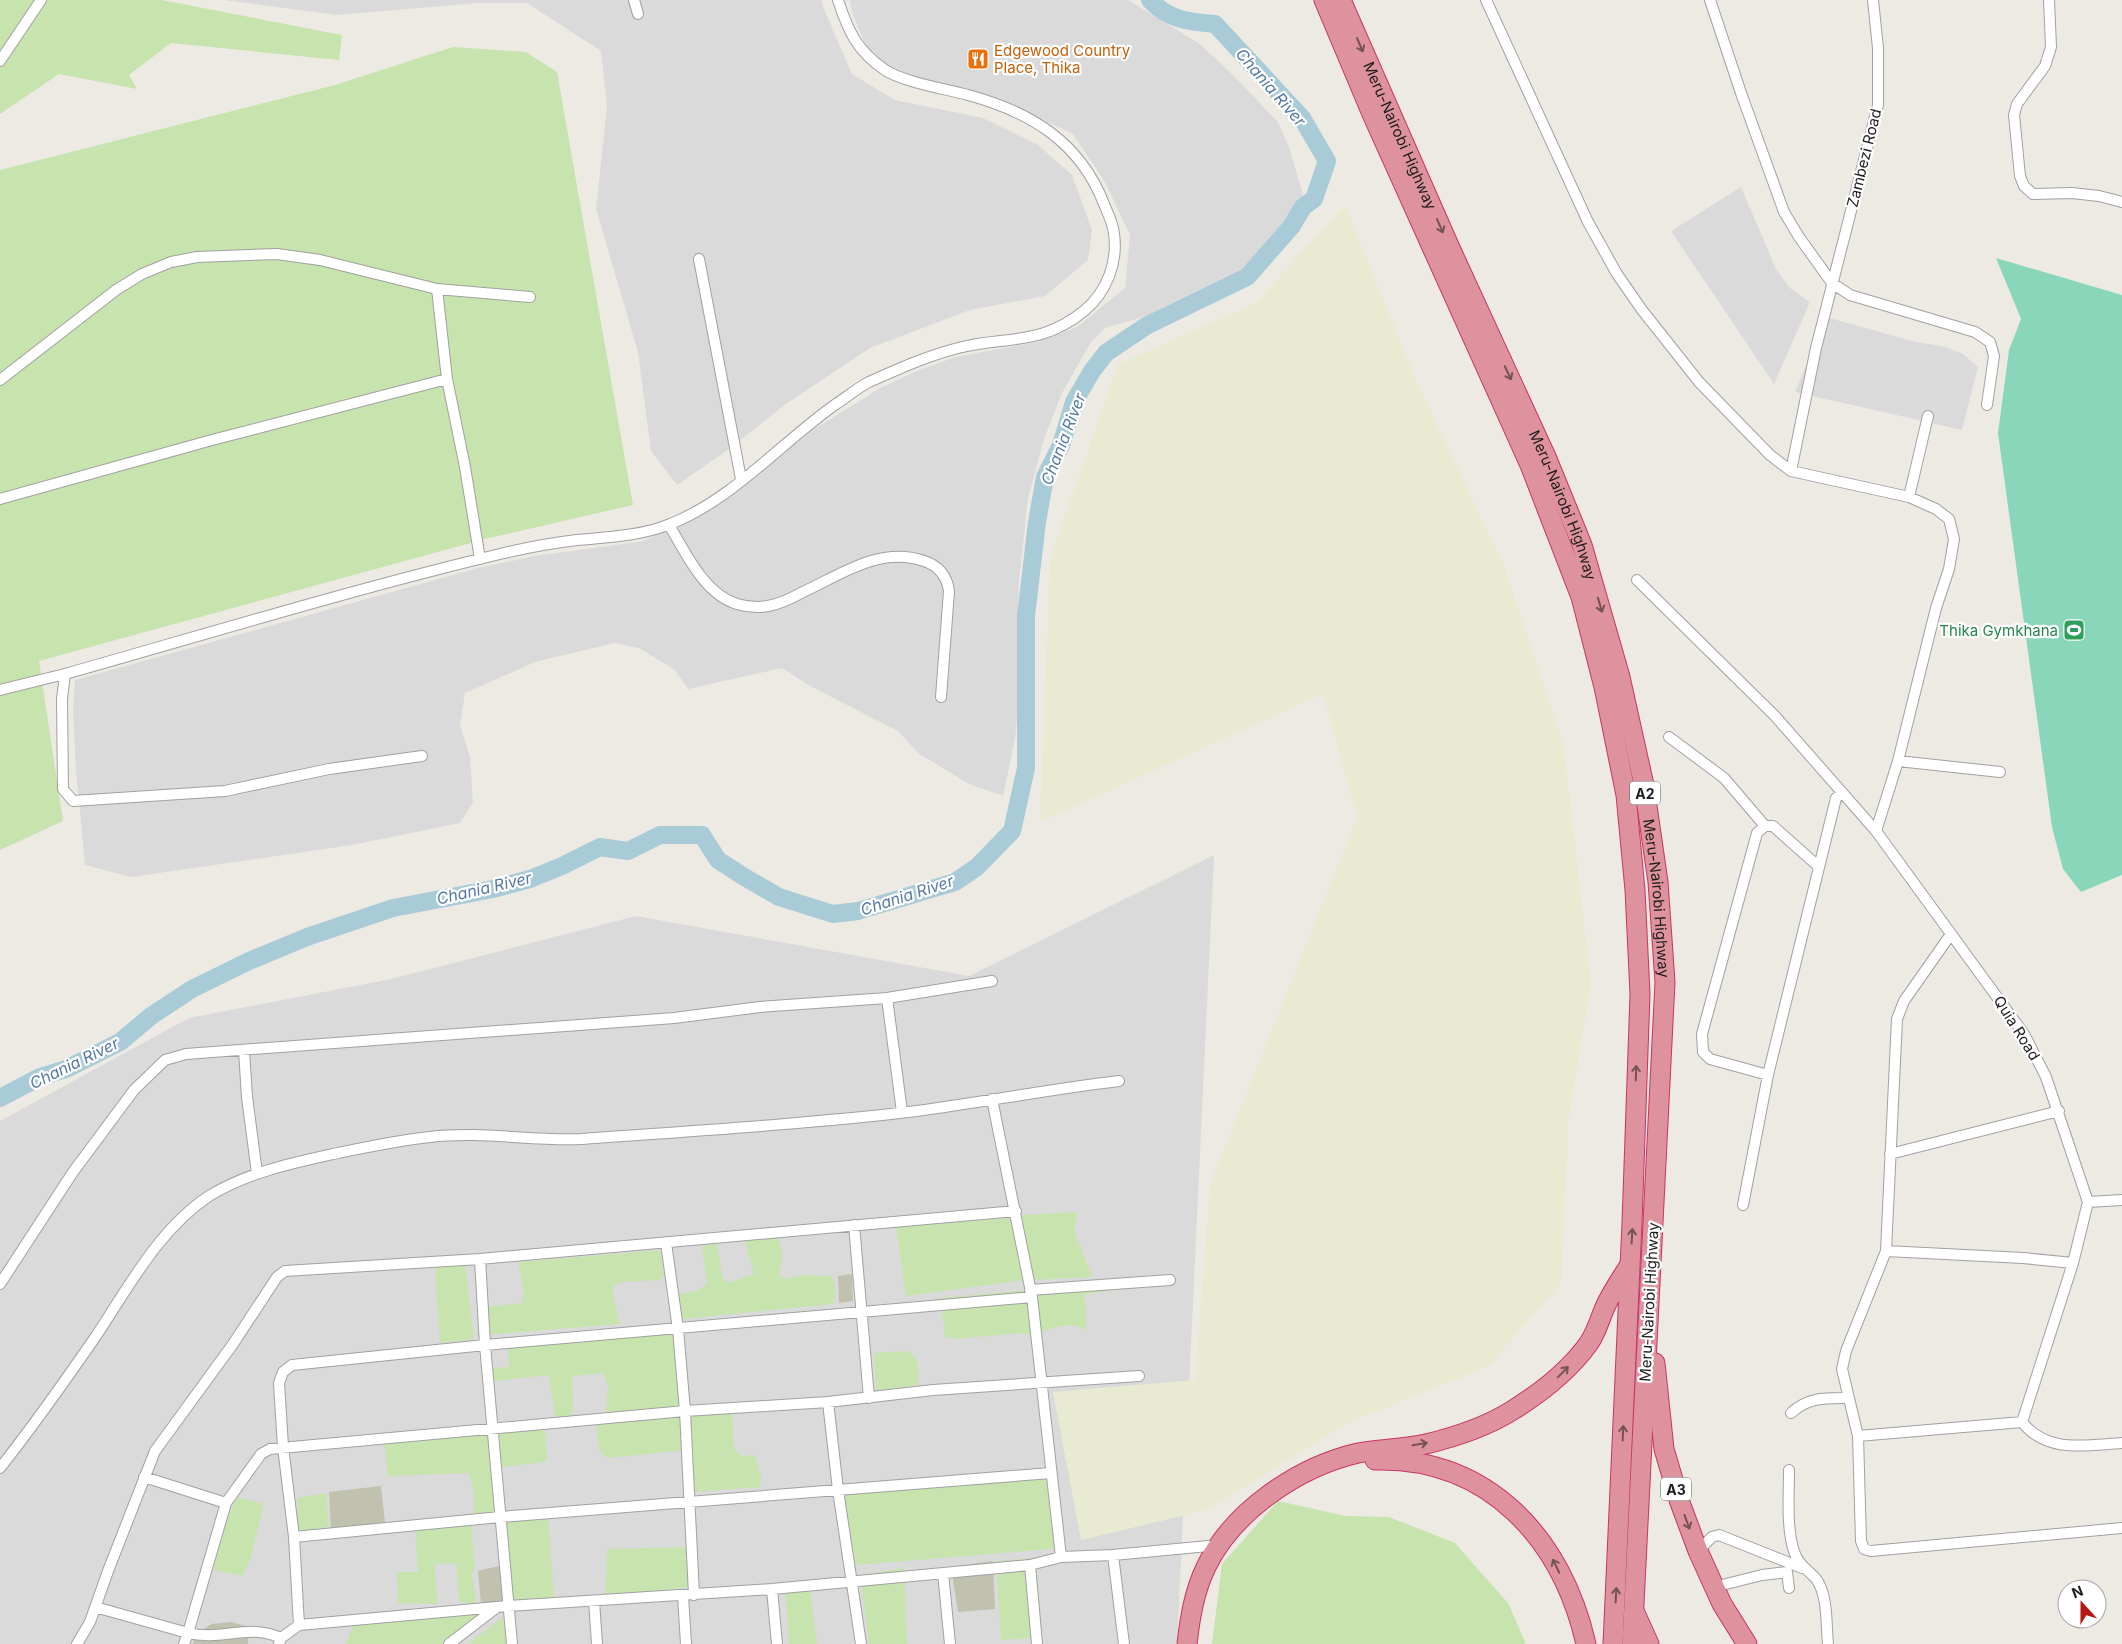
<svg xmlns="http://www.w3.org/2000/svg" width="2122" height="1644" viewBox="0 0 2122 1644" font-family="Inter,sans-serif">
<rect width="100%" height="100%" fill="#edeae4"/>
<path fill="#dbdada" d="M224,0h598l1,7 29,67 43,26 88,18 55,27 34,30 20,55 -4,30 -43,36 -75,14 -100,38 -87,58 -51,41 -55,38 -26,-34 -13,-99 -42,-143 11,-102 -6,-56 -74,-48h-50l-140,12z
M850,0h278l72,44 32,30 46,48 11,25 14,48 -20,32 -30,35 -42,29 -50,21 -56,16 -14,14 -29,51 -18,46 -16,59 -9,83 -2,52 3,56 -5,50 -12,57 -34,-12 -51,-31 -20,-22 -86,-44 -30,-19 -94,21 -13,-19 -36,-22 -25,-5 -79,19 -70,31 -5,32 10,32 3,45 -13,21 -108,22 -221,32 -46,-12 -9,-95 -3,-58 2,-32 403,-112 57,-12 109,-15 82,-43 90,-70 64,-40 37,-17 38,-14 82,-15 40,-15 48,-39 5,-53 -25,-53 -32,-48 -75,-36 -89,-21 -24,-10 -20,-23 -13,-32z
M1741,187l35,82 14,19 20,14 -36,82 -103,-153z
M1826,317l90,25 26,4 21,8 15,13 -16,63 -167,-38z
M1214,855l-37,789h-1177v-523l189,-103 202,-39 245,-63 333,60z"/>
<path fill="#c1c1b0" d="M852,1274l1,27 -14,2 -1,-27z
M381,1486l4,37 -54,5 -2,-36z
M993,1561l2,48 -37,3 -7,-45z
M503,1565l4,36 -26,3 -3,-33z
M231,1622l18,5 -1,17h-55l3,-9 15,-11z"/>
<path fill="#e8ebd1" d="M1345,205l74,182 84,176 61,184 27,238 -22,132 -8,166 -72,83 -141,57 -141,87 -126,30 -28,-148 142,-12 15,-196 147,-366 -34,-124 -283,128 10,-263 68,-195 138,-61z"/>
<path fill="#c7e3ae" d="M0,0h162l180,35 -3,25 -168,-17 -42,32 8,14 -78,-15 -59,40z
M453,47l73,5 31,20 76,433 -144,33 -450,123 24,160 -63,29v-680l335,-85z
M1078,1212l-4,18 18,47 -59,3 -13,-65z
M1012,1218l13,62 -119,16 -10,-69z
M778,1238l5,16 -4,21 6,4 19,-4 28,1 4,16 -3,12 -151,15 -3,-25 17,-3 11,-7 -5,-38 15,-2 5,32 4,6h5l23,-8 -9,-34z
M660,1250l4,26 -4,4 -38,2 -8,3 -1,11 7,28 -137,11 -6,-33 10,5 35,-4 2,-11 -6,-30z
M465,1263l9,76 -34,4 -5,-77z
M1117,1281l-2,9 -32,5 3,10v26c-12,-11 -33,-4 -46,2l-7,-44z
M1028,1290l7,46 -14,-3 -67,6 -10,-3v-12l-5,-26z
M676,1326l8,80 -78,6 2,-26 -5,-13 -31,3 1,36c-6,6 -10,9 -18,5l-6,-42 -63,7 -2,-13 25,-2 -1,-24z
M907,1351c13,6 13,21 10,34l-41,6 -2,-38z
M732,1409l2,40 8,7 10,-1 4,2 5,18 -1,12 -67,5 -4,-80z
M684,1412l2,38 -78,8c-12,-4 -11,-27 -11,-38z
M545,1428l2,31 -3,3 -47,6 -3,-36z
M490,1432l8,80 -24,2v-20l-5,-21 -82,3 -2,-34z
M1054,1475l9,73 -207,17 -13,-78z
M326,1493l3,34 -31,4 -1,-33z
M237,1497l27,7 -12,49 -9,23 -30,-6 12,-45z
M1278,1501l68,15 43,1 66,26 53,60 18,41h-314l10,-80z
M548,1514l6,86 -42,4 -8,-87z
M471,1522l4,45 -3,5 4,32 -17,-2 -3,-39 -22,1 4,40 -40,-1 -1,-31h21l-3,-46z
M688,1547l2,40 -85,9 2,-47z
M1036,1558l6,79 -41,3 -5,-79z
M904,1568l3,76h-38l-9,-69z
M785,1583h24l8,61h-28z
M493,1610l-49,34h-98l11,-29z
M503,1617l3,27h-38z"/>
<path fill="#89d6ba" d="M1996,258l126,37v580l-41,17 -18,-23 -11,-42 -54,-394 11,-83 12,-31z"/>
<g fill="none" stroke-linecap="round" stroke-linejoin="round">
<path stroke="#a8cbd7" stroke-width="18" d="M0,1098l40,-21 26,-8 54,-27 31,-26 41,-27 57,-28 58,-24 86,-29 100,-19 37,-10 32,-13 38,-19 28,4 32,-16h42l16,25 28,18 33,19 54,17 25,-3 97,-29 22,-15 35,-36 14,-63v-152l11,-94 8,-45 16,-32 13,-43 18,-31 14,-18 40,-27 101,-49 44,-50 12,-20 11,-8 13,-38 -25,-43 -87,-94c-25,-2 -47,-4 -65,-24"/>
<g stroke="#a1a1a1" stroke-width="12">
<path id="street" d="M634,0l4,14
M1486,0l102,222 29,52 25,36 57,72 71,73 21,16 118,26 27,12 13,10 5,20 -5,30 -13,39 -38,153
M1710,0l31,93 43,119 15,25 33,46 18,12 125,37 15,10 4,14 -7,49
M2049,0l2,47 -6,19 -28,38 -3,11 6,61 4,10 9,8 39,-1 27,3 23,6
M0,61l41,-61
M699,259l42,220
M437,289l10,90 18,88 15,92
M0,380l116,-90 26,-16 29,-12 26,-5 80,-3 43,6 117,29 93,8
M1791,471l25,-123 62,-243v-57l-5,-48
M1909,497l19,-81
M0,499l212,-59 235,-61
M669,525c17,28 35,69 68,79 10,3 21,4 31,2 12,-2 24,-8 35,-14 39,-18 77,-46 121,-31 15,5 23,15 25,30l-8,106
M1637,580l138,136 101,115
M0,690l65,-16
M1669,737l55,41 41,48
M422,756l-93,13 -104,22 -152,10 -10,-12 -1,-90 3,-25c145,-41 289,-85 435,-120 25,-6 51,-11 77,-14 31,-3 64,-4 93,-16 62,-24 112,-82 166,-120 11,-7 21,-16 33,-22 29,-13 58,-26 89,-34 48,-12 83,-2 126,-37 23,-19 34,-49 30,-77 -1,-11 -6,-20 -10,-30 -24,-62 -73,-92 -136,-109 -22,-6 -65,-13 -83,-25 -28,-19 -37,-39 -47,-70
M2000,772l-102,-11 -22,70 148,203 22,43 42,125 -15,61 -51,159
M1951,934l-47,67 -7,18 -11,232 137,7 50,5
M887,998l105,-17
M244,1051l3,46 10,76
M1768,1075l-58,-16 -7,-7 -1,-18 55,-201 8,-7h8l45,40
M992,1099l40,198 29,260
M1890,1154l169,-43
M2088,1202l34,-2
M1743,1205l25,-130 68,-277 6,-5
M854,1225l15,173
M666,1243l12,86 7,82 9,184
M480,1259l5,86 27,299
M0,1284l73,-112 61,-82 31,-30 21,-6 488,-36 86,-11 127,-9 15,114
M1030,1290l140,-10
M828,1402l10,88 23,154
M1791,1413c17,-16 34,-15 56,-15
M2022,1422l-164,14 3,105 3,8 7,2 251,-23
M2022,1422c25,32 64,23 100,21
M1858,1436l-16,-67 4,-18 40,-100
M0,1468c34,-43 65,-87 96,-132 32,-48 63,-107 113,-140 39,-24 84,-33 129,-43 30,-6 61,-13 92,-16 51,-6 101,4 151,2 112,-8 225,-15 336,-28 67,-9 134,-22 202,-30
M1789,1470c0,25 -3,61 6,84 4,12 15,17 22,26 11,17 9,44 11,64
M144,1477l82,26
M294,1537l-11,-90 -4,-64 4,-11 9,-7 193,-20 547,-48
M1698,1551l14,-14 7,-2 83,33
M1113,1555l11,89
M1030,1565l7,79
M943,1573l7,71
M1714,1587l48,-12 25,-3 2,16
M772,1589l5,55
M683,1595l3,49
M594,1601l3,43
M95,1607l93,26 38,-130 35,-49 9,-5 415,-38 143,-9 105,-12 206,-14
M299,1625l209,-19 264,-17 258,-24 31,-8 52,-2 106,-10
M77,1644l13,-22 18,-51 47,-120 78,-107 44,-67 8,-6 195,-12 536,-48
M184,1644l4,-11c34,8 61,-10 93,5
M279,1644l2,-6 18,-13 -5,-88 206,-20 551,-44
M449,1644l47,-36"/>
</g>
<g stroke="#c83463" stroke-width="21">
<g id="highway">
<path d="M1324,0l48,114 158,351 51,132 23,90 22,108 9,95 5,104 -8,229 -19,421"/>
<path id="s1" d="M1341,0l109,248 97,211 35,86 38,132 24,108 14,97 7,100 -33,662"/>
<path d="M1655,1363l9,86 15,51 19,51 24,53 25,40"/>
<path d="M1375,1460c114,-3 187,79 211,184"/>
<path d="M1635,1613l14,31"/>
<path d="M1187,1644c3,-26 7,-52 19,-77 27,-56 92,-100 152,-114 22,-4 46,-4 68,-9 29,-7 62,-18 87,-34 29,-18 56,-39 76,-67 8,-12 11,-25 17,-38 6,-13 15,-26 23,-39"/>
</g>
</g>
<use href="#street" stroke="#fff" stroke-width="10"/>
<use href="#highway" stroke="#de929e" stroke-width="19"/>
</g>
<defs><path id="oneway-shaft" d="M-6 0H5M1.5-3L5.5 0L1.5 3" fill="none" stroke-width="1.6" stroke-linecap="round" stroke-linejoin="round" transform="scale(1.25)"/></defs>
<g stroke="#745257">
<use href="#oneway-shaft" transform="translate(1360 45) rotate(67)"/>
<use href="#oneway-shaft" transform="translate(1440 226) rotate(66)"/>
<use href="#oneway-shaft" transform="translate(1508 373) rotate(65)"/>
<use href="#oneway-shaft" transform="translate(1600 605) rotate(74)"/>
<use href="#oneway-shaft" transform="translate(1636 1073) rotate(-88)"/>
<use href="#oneway-shaft" transform="translate(1632 1236) rotate(-87)"/>
<use href="#oneway-shaft" transform="translate(1563 1372) rotate(-46)"/>
<use href="#oneway-shaft" transform="translate(1623 1433) rotate(-87)"/>
<use href="#oneway-shaft" transform="translate(1420 1444) rotate(-10)"/>
<use href="#oneway-shaft" transform="translate(1687 1522) rotate(70)"/>
<use href="#oneway-shaft" transform="translate(1556 1566) rotate(-116)"/>
<use href="#oneway-shaft" transform="translate(1616 1595) rotate(-87)"/>
</g>
<defs>
<g id="restaurant-square" transform="scale(1.125)"><rect x="-9" y="-9" width="18" height="18" rx="4" fill="#e8710a" stroke="#fff"/><path d="M-5-6h1v4h1v-4h1v4h1v-4h1v5L-1.5 .5V6h-2V.5L-5-1ZM5-6V6H3V1.5H1.5Q1.5-4 5-6Z" fill="#fff"/></g>
<g id="stadium-square" transform="scale(1.125)"><rect x="-9" y="-9" width="18" height="18" rx="4" fill="#2e9e5b" stroke="#fff"/><path d="M0-5a6.5 5 0 1 0 0 10a6.5 5 0 1 0 0-10ZM-3.5-1.8h7v3.6h-7Z" fill="#fff"/></g>
</defs>
<g fill-rule="evenodd">
<use href="#restaurant-square" x="978" y="59"/>
<use href="#stadium-square" x="2074" y="630"/>
</g>
<g text-anchor="middle" dominant-baseline="central" stroke-width="4.5" stroke-linejoin="round" paint-order="stroke">
<g fill="#fff" stroke="#616161" stroke-width="1">
<rect x="1630" y="781.5" width="30" height="23" rx="4"/>
<rect x="1661" y="1477.5" width="30" height="23" rx="4"/>
</g>
<g font-size="14" font-weight="bold" fill="#1d1d1d">
<text x="1645" y="793">A2</text>
<text x="1676" y="1489">A3</text>
</g>
<g font-size="15" fill="#c56008" stroke="#fff" text-anchor="start">
<text x="994" y="50">Edgewood Country<tspan x="994" dy="17">Place, Thika</tspan></text>
</g>
<g font-size="15" fill="#1d1d1d" stroke="#fff">
<text stroke="none"><textPath href="#s1" startOffset="148">Meru-Nairobi Highway</textPath></text>
<text transform="translate(1864 158) rotate(-76)">Zambezi Road</text>
<text stroke="none"><textPath href="#s1" startOffset="552">Meru-Nairobi Highway</textPath></text>
<text stroke="none"><textPath href="#s1" startOffset="958">Meru-Nairobi Highway</textPath></text>
<text transform="translate(2017 1028) rotate(58)">Quia Road</text>
<text transform="translate(1649 1302) rotate(-87)">Meru-Nairobi Highway</text>
</g>
<g font-size="15" fill="#27864d" stroke="#fff" text-anchor="end">
<text x="2058" y="630">Thika Gymkhana</text>
</g>
<g font-size="16" font-style="italic" fill="#5379a4" stroke="#fff">
<text transform="translate(1271 87) rotate(49)">Chania River</text>
<text transform="translate(1063 439) rotate(-69)">Chania River</text>
<text transform="translate(484 888) rotate(-13)">Chania River</text>
<text transform="translate(907 895) rotate(-18)">Chania River</text>
<text transform="translate(74 1063) rotate(-26)">Chania River</text>
</g>
</g>
<g transform="translate(2082 1604) rotate(339)"><circle r="24" fill="#ffffff" stroke="#a5a5a5"/>
<path d="M0-4L9 19L0 12L-9 19Z" fill="#b81612"/>
<text y="-8" font-size="14" font-weight="bold" text-anchor="middle" fill="#1d1d1d">N</text>
</g>
</svg>
